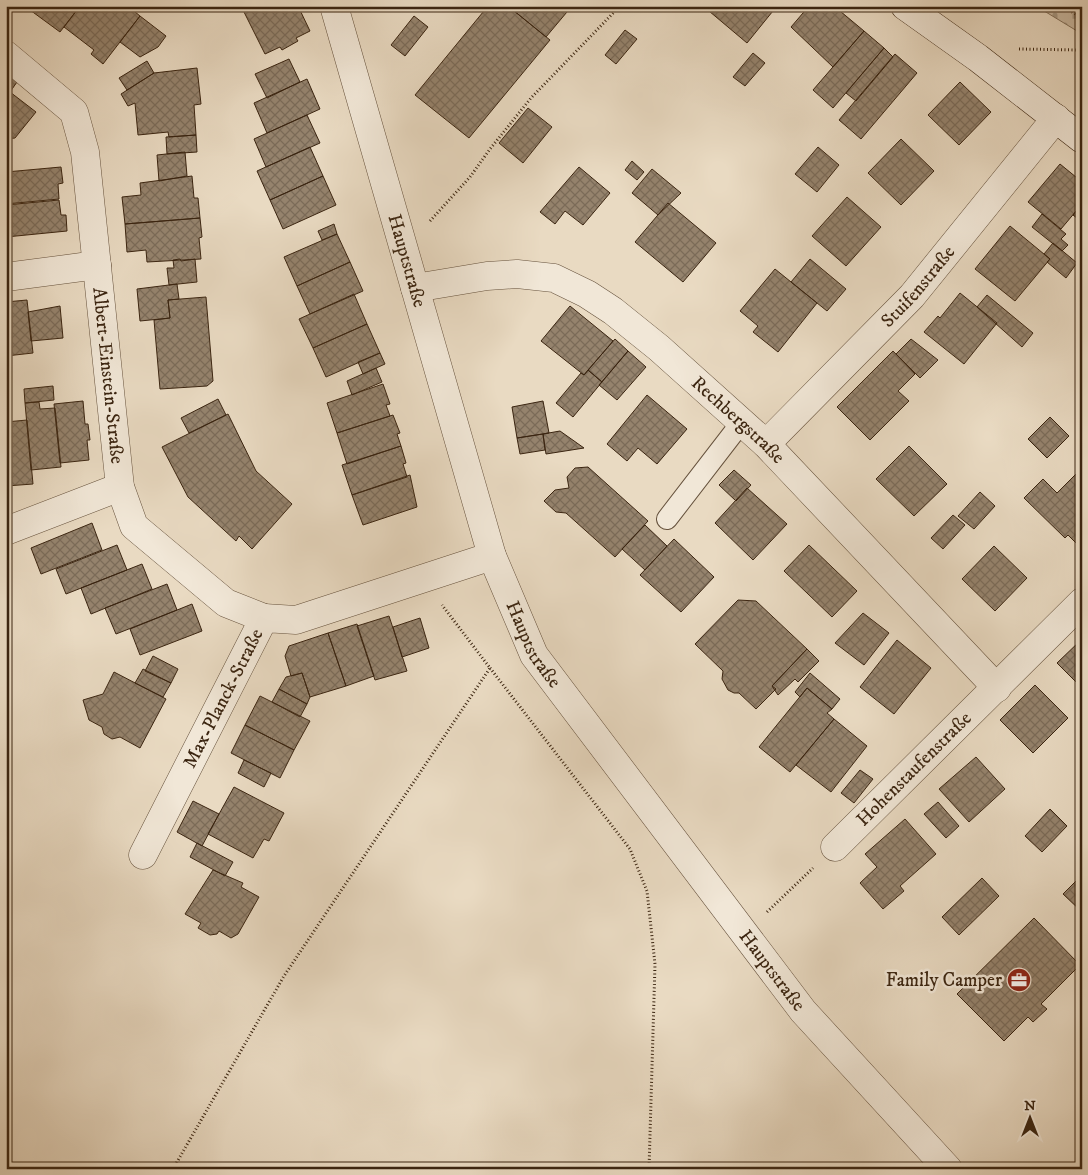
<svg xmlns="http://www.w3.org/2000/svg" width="1088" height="1175" viewBox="0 0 1088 1175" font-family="'IM FELL DW Pica',serif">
<defs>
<pattern id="cemetery-stones" width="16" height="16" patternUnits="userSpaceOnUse" patternTransform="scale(1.25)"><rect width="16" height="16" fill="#cbbba4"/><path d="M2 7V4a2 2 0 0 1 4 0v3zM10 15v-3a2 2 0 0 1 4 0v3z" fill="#a69884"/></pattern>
<pattern id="building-cross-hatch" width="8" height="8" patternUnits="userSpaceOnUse" patternTransform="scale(1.25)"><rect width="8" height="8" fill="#95836d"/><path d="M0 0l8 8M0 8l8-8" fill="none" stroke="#7b6b58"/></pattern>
</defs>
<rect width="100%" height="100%" fill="#e9dac2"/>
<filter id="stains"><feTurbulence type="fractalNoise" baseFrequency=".004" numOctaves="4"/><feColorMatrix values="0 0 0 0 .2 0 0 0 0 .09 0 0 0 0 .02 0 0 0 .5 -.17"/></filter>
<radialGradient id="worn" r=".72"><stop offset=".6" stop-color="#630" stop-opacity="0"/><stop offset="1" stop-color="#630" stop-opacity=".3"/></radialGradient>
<path fill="url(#cemetery-stones)" stroke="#83705a" d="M1036,6h46v28z"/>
<path fill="url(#building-cross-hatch)" stroke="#3b2511" d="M33,6h47l-20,26 -30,-22z
M80,6h48l12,10 -37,48 -12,-10 3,-4 -30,-23z
M241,6h57l12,25 -14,7 2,3 -16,9 -2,-3 -15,7z
M488,6h20l42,34 -81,98 -54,-43z
M508,6h64l-26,31z
M703,6h74l-30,37z
M809,6h25l30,25 -31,36 -42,-40z
M140,16l26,20 -8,11 -18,10 -20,-15z
M414,16l14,11 -23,29 -14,-11z
M625,30l12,9 -21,25 -11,-9z
M864,31l20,17 -51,60 -20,-18z
M884,48l9,9 -37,44 -10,-8z
M753,53l12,10 -20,23 -12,-9z
M895,54l22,19 -56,66 -22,-19z
M289,59l11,23 -33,16 -12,-24z
M147,61l7,12 -27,17 -8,-12z
M197,68l4,36 -7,1 2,30 -27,2 -1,-5 -30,3 -3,-32 -7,3 -7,-12 33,-21z
M6,74l11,8 -7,10 26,20 -21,26 -9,1z
M307,79l13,30 -53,24 -13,-30z
M960,82l31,30 -32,33 -31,-30z
M528,108l24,19 -29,36 -24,-20z
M307,115l13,28 -54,24 -12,-28z
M196,135l1,17 -30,2 -1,-17z
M901,139l33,32 -33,34 -33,-32z
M310,147l13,29 -53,24 -13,-29z
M818,147l21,18 -22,27 -22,-18z
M185,152l2,24 -28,5 -2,-26z
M632,161l12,11 -7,8 -12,-10z
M1060,164l22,18v22l-21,25 -33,-27z
M61,167l2,16 -5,1 1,15 -53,5v-32z
M579,167l31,26 -27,32 -18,-14 -10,13 -15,-12z
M652,169l29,24 -23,22 -26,-22z
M192,176l2,22h4l2,20 -75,6 -3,-27 19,-2 -1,-12z
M323,176l13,29 -53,24 -13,-29z
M847,197l34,30 -35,39 -34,-30z
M59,200l2,15h5l1,16 -61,6v-32z
M668,203l48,40 -33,39 -48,-40z
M1082,204v18l-9,-7z
M1042,214l24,20 -5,5 7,6 -6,6 -30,-24z
M200,218l2,19 -3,1 2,21 -54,3 -1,-12 -19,2 -2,-28z
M334,224l3,10 -15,6 -4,-9z
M1010,226l40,33 -35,42 -40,-32z
M337,234l13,28 -53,24 -13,-29z
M1053,243l24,20 -11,15 -19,-16 3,-3 -6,-5z
M180,259l1,2 14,-2 2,23 -28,3 -2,-17h7l-1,-8z
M810,259l36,30 -19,22 -36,-29z
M350,262l13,29 -53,23 -13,-28z
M775,269l42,34 -39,49 -25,-20 5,-6 -18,-15z
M177,284l2,15 -11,1 2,18 -30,3 -3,-32z
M960,293l37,30 -33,41 -40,-32 14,-16 2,2z
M354,294l13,30 -54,24 -14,-29z
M987,295l46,38 -11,14 -45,-40z
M206,297l7,84 -6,5 -47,3 -6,-69 16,-2 -2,-18z
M27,300l6,53 -27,3v-54z
M60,306l3,32 -32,3 -3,-29z
M570,306l43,35 -29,34 -43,-34z
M367,324l13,29 -54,24 -13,-29z
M615,339l13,12 -26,31 -14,-12z
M911,339l27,21 -18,18 -24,-24z
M628,351l18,16 -29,33 -18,-15z
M893,351l22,23 -17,17 11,10 -39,39 -33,-33z
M380,353l5,11 -22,10 -5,-12z
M376,368l6,14 -30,13 -5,-14z
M588,370l14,12 -29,35 -17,-14 25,-30 3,2z
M383,384l7,20 -4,1 4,11 -53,17 -10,-30z
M53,386l1,14 -29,3 -1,-14z
M647,395l40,34 -30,35 -19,-16 -11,13 -20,-17z
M218,399l8,16 -37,18 -8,-15z
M83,401l2,23h3l2,16h-3l2,20 -29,3 -6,-59z
M543,401l6,32 -32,5 -5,-31z
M39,402l1,7 15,-1 6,59 -30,3 -6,-67z
M228,414l28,57 36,33 -40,45 -13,-13 -3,5 -48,-44 -26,-50z
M393,415l7,18 -3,1 4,12 -54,18 -10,-31z
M1050,417l19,19 -22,22 -19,-19z
M27,420l6,64 -27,2v-64z
M560,431l24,17 -38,6 -3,-20z
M543,434l2,16 -25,4 -3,-16z
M401,446l5,17 -3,1 4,13 -55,18 -10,-30z
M909,446l38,38 -33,32 -38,-37z
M588,467l60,54 -33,36 -49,-44 -10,-1 -12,-11 11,-11 14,-2 -2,-11 8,-9z
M1082,468v81l-14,-14 -3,3 -41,-40 19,-19 14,14z
M734,470l17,15 -15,16 -17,-16z
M410,475l7,32 -54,18 -11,-30z
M747,488l40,36 -34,36 -38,-37z
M980,492l15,14 -21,23 -16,-13z
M953,515l12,10 -22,24 -12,-11z
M92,523l10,27 -61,24 -10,-26z
M645,525l22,21 -22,24 -23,-21z
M674,539l40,38 -33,35 -41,-37z
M117,545l10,25 -61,24 -10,-25z
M809,545l48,46 -25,26 -48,-46z
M994,546l33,32 -32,33 -33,-32z
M142,564l10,25 -61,25 -10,-26z
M167,584l10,26 -61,24 -11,-26z
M738,600l18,1 51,48 -35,37 4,3 -20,20 -17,-16h-5l-6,-3 -6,-11 1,-8 -28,-27z
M192,604l10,27 -62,24 -10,-26z
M863,613l26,20 -25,32 -29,-22z
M389,616l18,55 -32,9 -18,-54z
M420,618l9,30 -27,9 -9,-30z
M357,624l17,52 -28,10 -18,-53z
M328,633l18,53 -36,11 -8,-24 -11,3 -6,-20 4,-10z
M1082,639v49l-25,-25z
M897,640l34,28 -37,46 -34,-27z
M807,649l12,12 -21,21 -3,-3 -17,16 -6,-9z
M153,656l25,13 -7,14 -26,-12z
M143,669l28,14 -8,14 -28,-14z
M114,672l52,27 -26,49 -20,-11 -8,2 -8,-5 -2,-7 -13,-7 -6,-20 20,-6z
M302,673l8,24 -3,7 -28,-15 7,-12z
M810,673l30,26 -8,10 -25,-21 -7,9 -5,-5z
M1035,685l33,33 -35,35 -33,-33z
M807,688l25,21 -5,4 7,6 -44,53 -31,-25z
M279,689l28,15 -7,13 -28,-15z
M260,696l50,25 -16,29 -49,-25z
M834,719l33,27 -36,46 -35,-27z
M245,725l49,25 -14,28 -49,-25z
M976,757l29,32 -36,33 -30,-33z
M244,760l27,13 -7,14 -26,-14z
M860,770l13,9 -19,24 -13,-10z
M234,787l50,26 -15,28 -5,-2 -11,19 -45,-24z
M193,801l26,13 -17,32 -25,-14z
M938,802l21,24 -13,12 -22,-24z
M1050,809l17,17 -25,26 -17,-16z
M905,819l31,35 -36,32 4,5 -21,18 -23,-26 17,-16 -12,-13z
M197,843l36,19 -8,14 -35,-19z
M213,870l30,13 -2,4 18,10 -21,37 -7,4 -12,-7 -2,3 -7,1 -12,-7 3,-5 -16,-9z
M1082,875v37l-19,-18z
M982,878l17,18 -40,39 -17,-18z
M1034,918l46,47 -39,39 6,5 -14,13 -5,-5 -24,24 -47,-47z"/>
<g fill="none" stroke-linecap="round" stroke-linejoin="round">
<g stroke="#66523d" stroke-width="22">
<path id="lane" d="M667,519l74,-96"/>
</g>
<g stroke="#66523d" stroke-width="29">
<g id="street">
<path id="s1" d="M334,6l158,550 42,99 269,356 145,158"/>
<path id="s2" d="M6,55l68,57 11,40 35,335 14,39 92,77 38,15"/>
<path d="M6,277l91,-12"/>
<path id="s3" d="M415,288l72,-12 30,-2 37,4 33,16 26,17 46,37 107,96 231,244"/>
<path id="s4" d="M766,444l146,-148 144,-178"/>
<path d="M6,531l114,-44"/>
<path id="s5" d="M835,847l247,-245"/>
<path id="s6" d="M143,855l121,-237 32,2 196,-64"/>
</g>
</g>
<g stroke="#3b2511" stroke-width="29">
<path id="secondary" d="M905,6l73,52 104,81"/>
</g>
<path stroke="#3b2511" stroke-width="3" stroke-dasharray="1 2.5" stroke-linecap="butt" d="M1063,6l19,12
M1019,49l60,1
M430,221l40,-44 20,-28 41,-51 89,-92
M490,668l140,181 17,42 8,73 -6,205
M767,912l46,-44
M173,1169l111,-193 206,-308 -48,-63"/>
<use href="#lane" stroke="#f1e7d7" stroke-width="20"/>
<use href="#street" stroke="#f1e7d7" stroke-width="28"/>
<use href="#secondary" stroke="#f1e7d7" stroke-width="28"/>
</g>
<defs>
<g id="office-disc" transform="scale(1.25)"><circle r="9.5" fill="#8f2418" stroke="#f1e7d7"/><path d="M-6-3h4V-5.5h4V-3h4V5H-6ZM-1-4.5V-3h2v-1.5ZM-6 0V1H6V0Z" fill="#fff"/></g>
</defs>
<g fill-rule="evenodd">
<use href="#office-disc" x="1019" y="980"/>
</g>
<g text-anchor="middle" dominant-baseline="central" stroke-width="5" stroke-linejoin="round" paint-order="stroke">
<g font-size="19" fill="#3b2511" stroke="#f1e7d7">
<text stroke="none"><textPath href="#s1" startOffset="265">Hauptstraße</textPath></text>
<text stroke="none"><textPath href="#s4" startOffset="219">Stuifenstraße</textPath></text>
<text stroke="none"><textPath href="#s2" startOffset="355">Albert-Einstein-Straße</textPath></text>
<text stroke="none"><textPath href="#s3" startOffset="374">Rechbergstraße</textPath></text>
<text stroke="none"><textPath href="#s1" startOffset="670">Hauptstraße</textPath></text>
<text stroke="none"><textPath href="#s6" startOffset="176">Max-Planck-Straße</textPath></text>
<text stroke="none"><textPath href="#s5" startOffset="111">Hohenstaufenstraße</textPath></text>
<text stroke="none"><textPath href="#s1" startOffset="1075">Hauptstraße</textPath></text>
</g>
<g font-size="19" fill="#3b2511" stroke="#f1e7d7" text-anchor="end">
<text x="1002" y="980">Family Camper</text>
</g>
</g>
<rect width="1088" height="1175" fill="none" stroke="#e9dac2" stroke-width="25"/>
<rect x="8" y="8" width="1073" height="1160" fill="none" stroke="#3b2511" stroke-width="2.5"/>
<rect x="12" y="12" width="1063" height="1150" fill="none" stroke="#3b2511"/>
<g transform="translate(1030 1118)" stroke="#f1e7d7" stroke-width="4" paint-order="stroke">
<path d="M0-4L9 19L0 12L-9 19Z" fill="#3b2511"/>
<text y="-8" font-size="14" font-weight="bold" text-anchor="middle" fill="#3b2511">N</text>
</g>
<rect width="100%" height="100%" filter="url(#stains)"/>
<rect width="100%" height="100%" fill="url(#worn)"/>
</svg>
